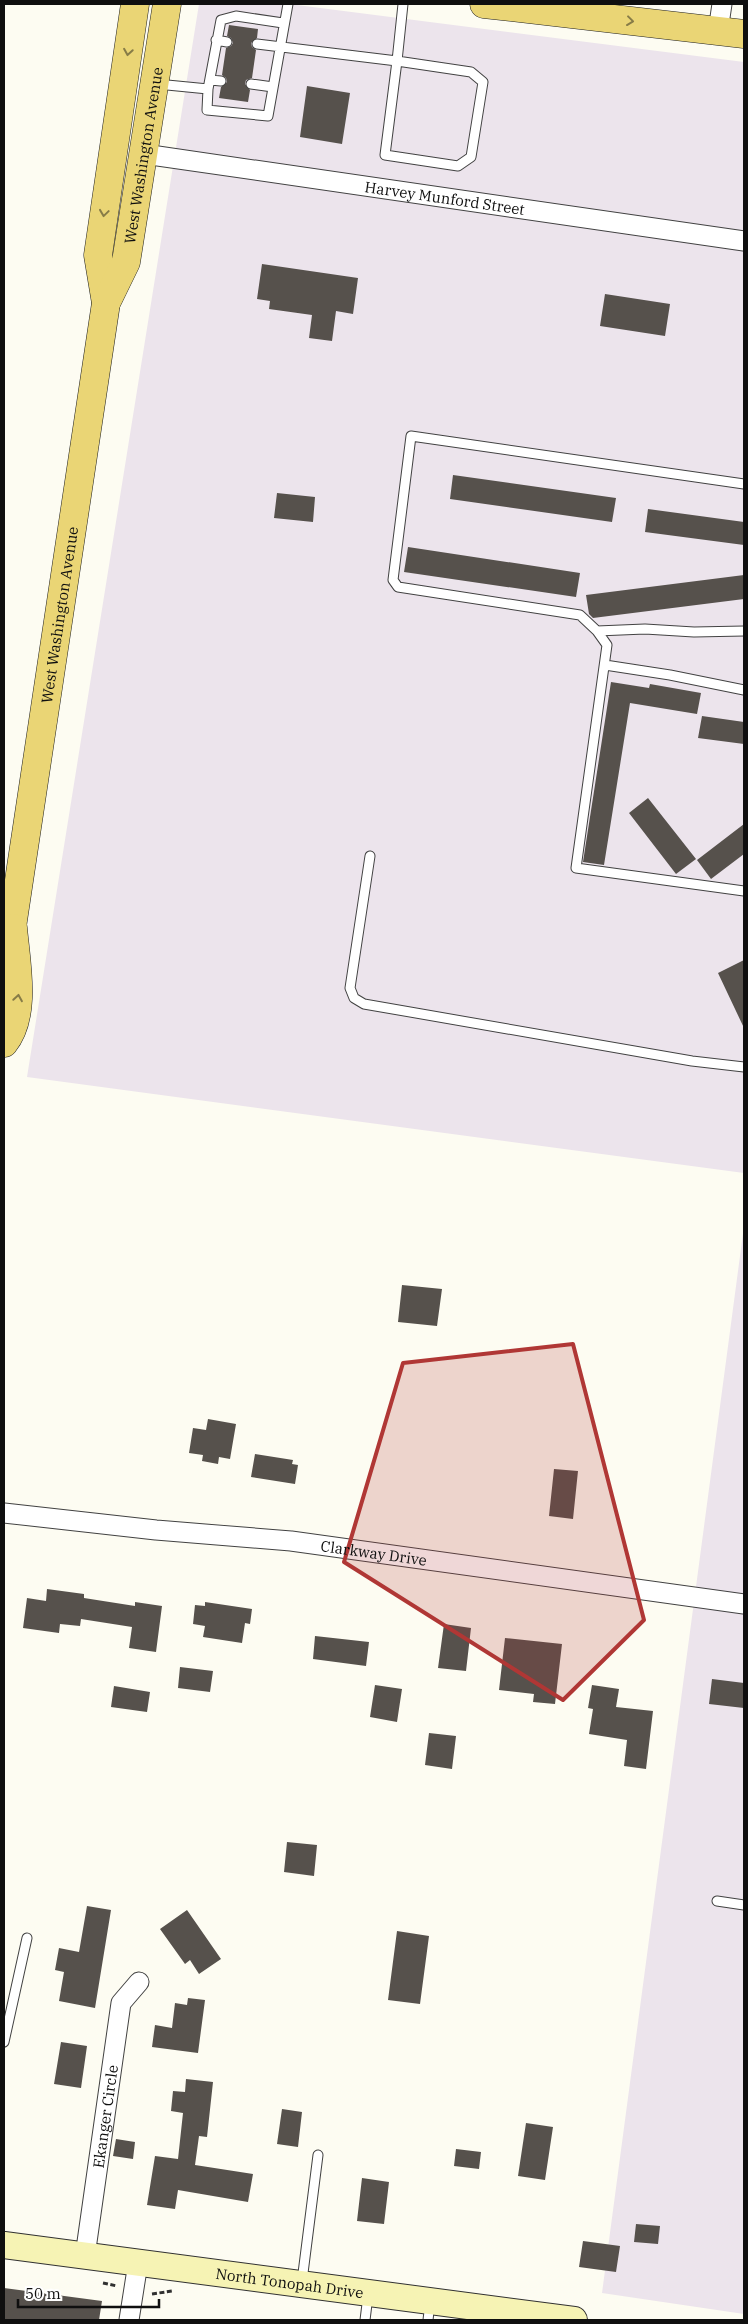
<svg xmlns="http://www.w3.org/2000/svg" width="748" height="2324" viewBox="0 0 748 2324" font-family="'IBM Plex Serif',serif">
<rect width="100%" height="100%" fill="#fdfcf2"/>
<path fill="#ece4ec" d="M199,4h90l455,58v1111l-717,-96z
M744,1226v1088l-142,-21z"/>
<path fill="#56514c" d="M229,25l29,4 -1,9 -6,5 1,4 4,3 -4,28 -6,2 -1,4 5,6 -2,12 -29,-4 2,-11 6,-5 -1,-4 -4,-3 4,-27 5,-2 2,-3 -2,-5 -4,-2z
M307,86l43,7 -8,51 -42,-7z
M262,264l96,14 -5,36 -17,-3 -4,30 -23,-3 3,-23 -43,-6 1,-8 -13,-2z
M605,294l65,10 -5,32 -65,-10z
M453,475l163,23 -4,24 -162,-23z
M277,493l38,4 -2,25 -39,-4z
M648,509l96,13v23l-99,-13z
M408,547l172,26 -4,24 -172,-25z
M744,575v24l-151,19 -4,-4 -3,-19z
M611,682l38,6 1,-4 51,9 -4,21 -67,-11 -26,162 -21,-3z
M702,716l42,6v22l-46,-6z
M648,798l48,61 -20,15 -47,-61z
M744,824v30l-33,25 -14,-19z
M744,960v68l-26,-55z
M402,1285l40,4 -5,37 -39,-4z
M208,1419l28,5 -6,35 -11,-2 -1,7 -16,-3 1,-6 -14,-2 4,-25 13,2z
M255,1454l38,6 -1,4 6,1 -3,19 -44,-7z
M554,1469l24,2 -5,48 -24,-3z
M47,1589l37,5v4l51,8v-4l27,4 -6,46 -27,-4 3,-21 -51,-8 -1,7 -20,-2 -1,9 -36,-5 4,-30 19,3z
M205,1602l47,7 -2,15 -5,-1 -3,20 -39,-6 2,-11 -12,-2 2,-19 10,1z
M444,1624l27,4 -5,43 -28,-3z
M315,1636l54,6 -3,24 -53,-7z
M505,1638l57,6 -7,60 -22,-2 1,-8 -35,-4z
M180,1667l33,4 -3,21 -32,-4z
M712,1679l32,4v25l-35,-4z
M375,1685l27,4 -5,33 -27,-5z
M592,1685l27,4 -3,18 37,4 -7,58 -22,-3 3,-26 -38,-6 4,-25 -5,-1z
M114,1686l36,6 -3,20 -36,-5z
M429,1733l27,3 -4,33 -27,-4z
M287,1842l30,3 -3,31 -30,-4z
M87,1906l24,4 -16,98 -36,-7 5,-29 -9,-2 4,-22 20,4z
M187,1910l34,49 -22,15 -9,-14 -5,4 -25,-35z
M397,1931l32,5 -9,68 -32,-4z
M188,1998l17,2 -7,53 -46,-6 3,-22 17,3 3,-25 12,2z
M61,2042l26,4 -6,42 -27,-4z
M186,2079l27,3 -6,55 -8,-1 -4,29 58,9 -5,28 -70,-12 -3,19 -28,-4 8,-49 23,3 5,-46 -12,-2 2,-20 12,1z
M282,2109l20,3 -4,35 -21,-3z
M526,2123l27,4 -8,53 -27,-4z
M116,2139l19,3 -2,17 -20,-3z
M456,2149l25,3 -2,17 -25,-3z
M362,2178l27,4 -5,42 -27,-3z
M636,2224l24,2 -2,18 -24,-2z
M583,2241l37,5 -4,26 -37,-5z
M4,2288l98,13 -3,19h-95z"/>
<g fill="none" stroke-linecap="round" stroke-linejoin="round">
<g stroke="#424242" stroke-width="11">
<path id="lane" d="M216,40l11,2
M257,44l140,17 6,-57
M397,61l74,11 12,10 -12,75 -13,9 -73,-11z
M210,80l11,1
M157,84l51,5 13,-69 15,-4 47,7
M251,84l22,3
M208,89l-1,21 61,6 20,-112
M744,484l-333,-48 -18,144 5,7 182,28 17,16 10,14 -31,223 168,23
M597,631l48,-2 49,3 50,-1
M605,665l65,10 74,15
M370,856l-20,132 4,10 10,6 328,57 52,6
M717,1901l27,4
M4,2042l23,-104
M302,2281l16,-126
M365,2320l3,-24
M428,2320l2,-17"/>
</g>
<g stroke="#424242" stroke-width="21">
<g id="street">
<path d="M718,31l4,-27"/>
<path id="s1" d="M144,154l600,87"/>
<path id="s2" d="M4,1513l152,17 135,11 453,63"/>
<path id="s3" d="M85,2256l36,-253 18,-21"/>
<path d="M129,2320l9,-57"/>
</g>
</g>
<g stroke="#313131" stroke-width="28">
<g id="secondary">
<path id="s4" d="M4,2245l570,75"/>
</g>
</g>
<g stroke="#202020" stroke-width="29">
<g id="primary">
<path d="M484,4l260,30"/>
<path d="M106,303l-8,-48 37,-251"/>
<path id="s5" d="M4,951l8,-24 94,-624 20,-41 41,-258"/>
<path d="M4,1043c23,-28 12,-81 9,-115"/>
</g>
</g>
<path stroke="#313131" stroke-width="3" stroke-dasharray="5 2.5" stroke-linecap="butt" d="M103,2283l14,3
M152,2294l20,-3"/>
<use href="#lane" stroke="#fff" stroke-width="9"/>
<use href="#street" stroke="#fff" stroke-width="19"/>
<use href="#secondary" stroke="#f6f3b4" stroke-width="26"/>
<use href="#primary" stroke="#ead575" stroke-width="28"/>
</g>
<defs><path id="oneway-chevron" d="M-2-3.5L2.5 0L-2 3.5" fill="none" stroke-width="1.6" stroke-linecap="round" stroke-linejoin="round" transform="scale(1.25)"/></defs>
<g stroke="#877c47">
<use href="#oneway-chevron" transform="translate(630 21) rotate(7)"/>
<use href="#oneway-chevron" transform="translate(128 52) rotate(99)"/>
<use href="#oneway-chevron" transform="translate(104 213) rotate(98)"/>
<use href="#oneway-chevron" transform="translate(18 998) rotate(-81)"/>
</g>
<path fill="#b03735" fill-opacity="0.2" stroke="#b03735" stroke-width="4" stroke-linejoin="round" d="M573,1344l71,276 -81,80 -219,-138 59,-199z"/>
<g text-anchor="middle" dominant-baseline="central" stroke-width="5" stroke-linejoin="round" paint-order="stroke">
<g font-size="15" fill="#0f0f0f" stroke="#fff">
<text stroke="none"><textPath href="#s5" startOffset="810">West Washington Avenue</textPath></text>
<text stroke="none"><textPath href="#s1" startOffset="304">Harvey Munford Street</textPath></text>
<text stroke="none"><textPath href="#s5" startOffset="341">West Washington Avenue</textPath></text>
<text stroke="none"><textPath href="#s2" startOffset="372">Clarkway Drive</textPath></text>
<text stroke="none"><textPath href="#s3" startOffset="141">Ekanger Circle</textPath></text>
<text stroke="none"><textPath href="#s4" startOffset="288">North Tonopah Drive</textPath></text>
</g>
</g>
<rect width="748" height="2324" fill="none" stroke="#0f0f0f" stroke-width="10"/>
<path d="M18 2299v8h141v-8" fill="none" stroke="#0f0f0f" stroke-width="2.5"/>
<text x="25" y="2299" font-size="15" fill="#0f0f0f" stroke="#ffffff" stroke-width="4" paint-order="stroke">50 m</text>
</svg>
